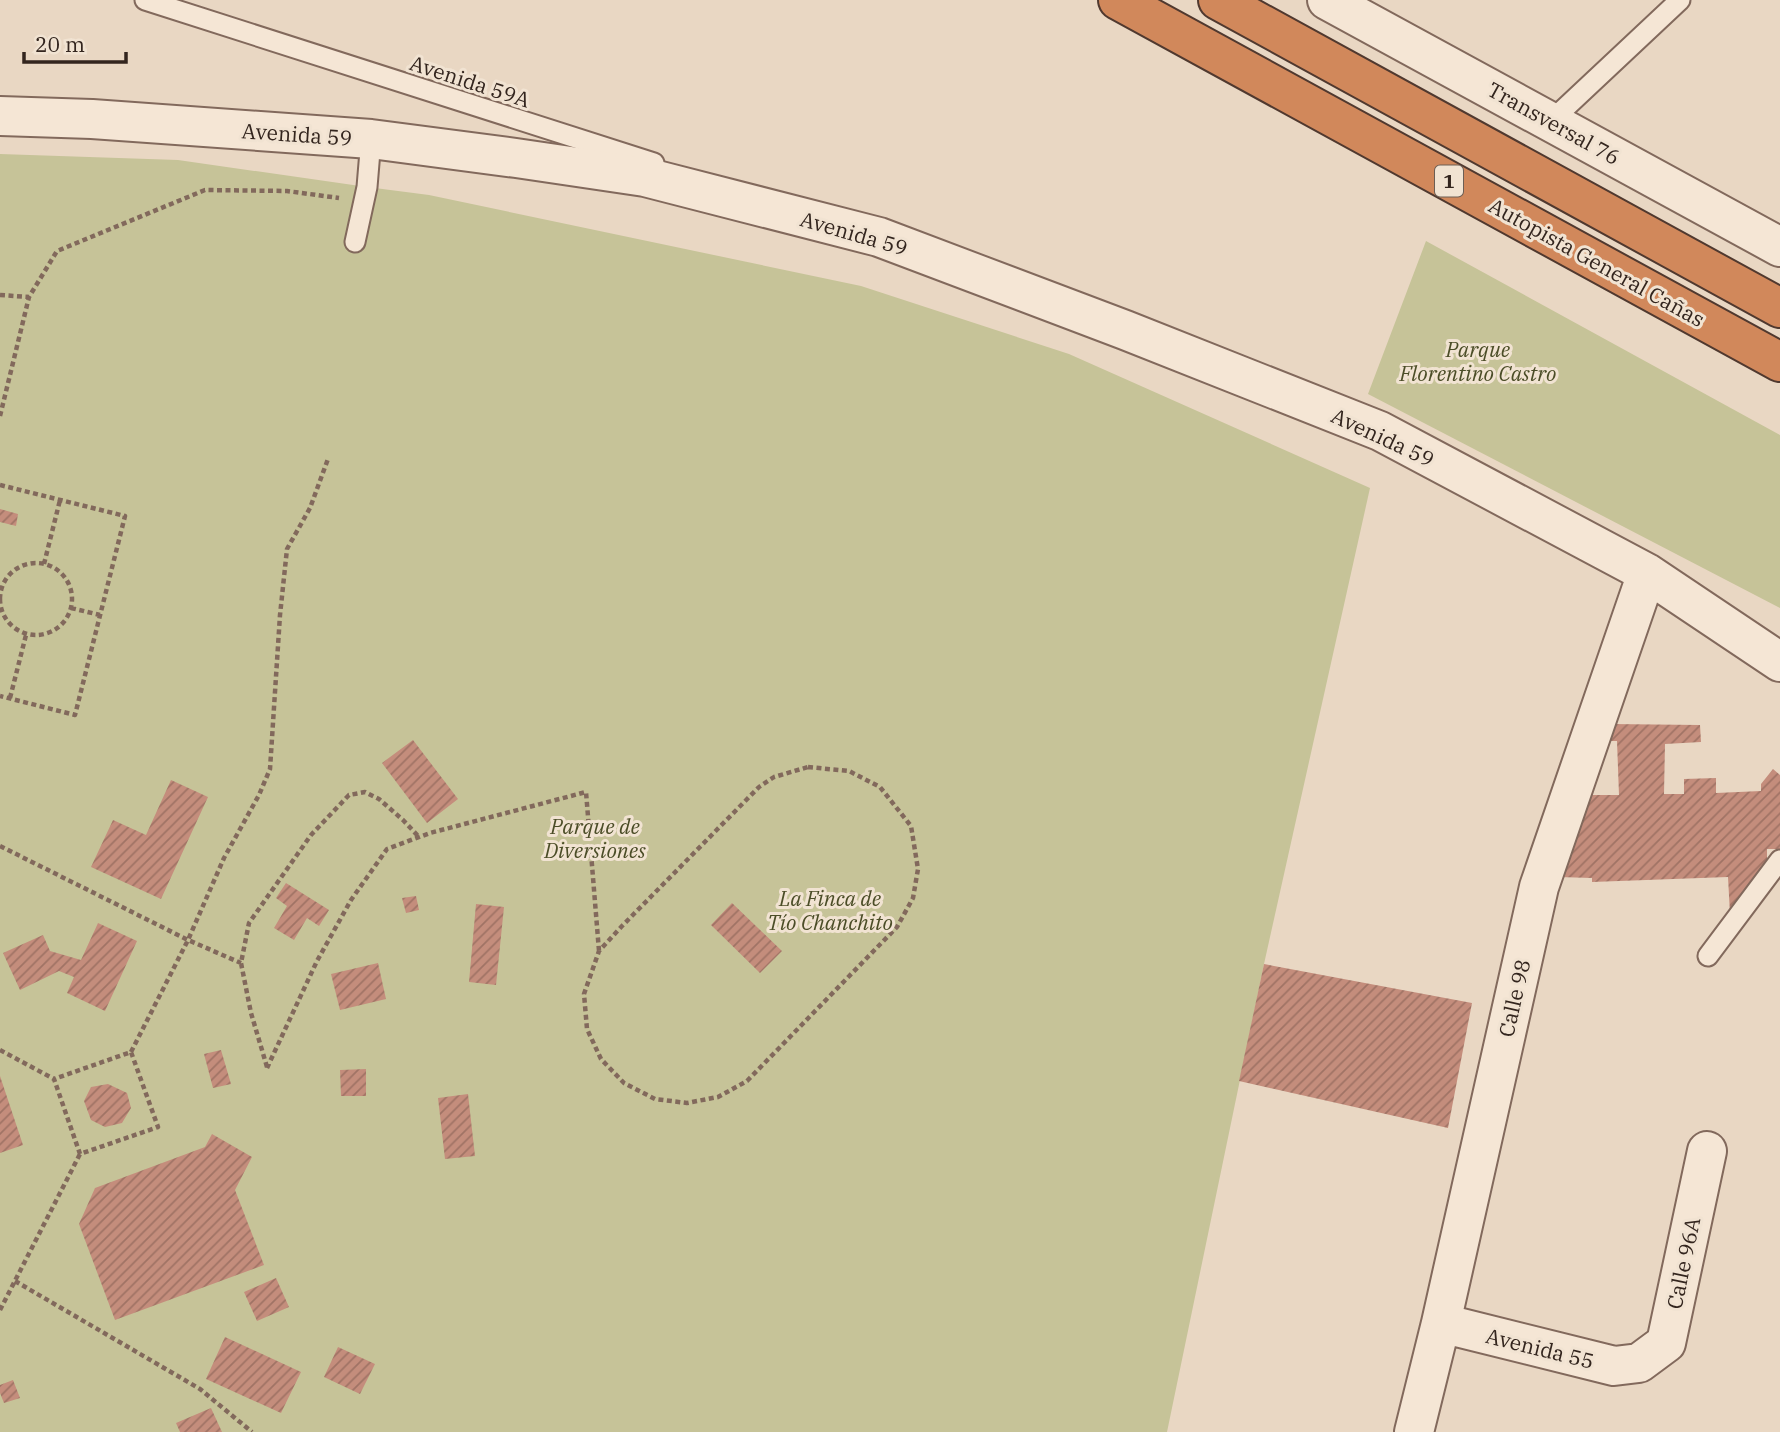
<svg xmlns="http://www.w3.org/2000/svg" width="1780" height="1432" viewBox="0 0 1780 1432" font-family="'IBM Plex Serif',serif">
<defs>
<pattern id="building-hatch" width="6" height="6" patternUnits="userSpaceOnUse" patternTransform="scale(1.75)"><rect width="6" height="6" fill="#c48d7c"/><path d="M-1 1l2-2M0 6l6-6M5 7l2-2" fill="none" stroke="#a07365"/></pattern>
</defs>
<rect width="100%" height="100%" fill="#e9d7c3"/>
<path fill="#c6c398" d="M0,154l178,6 189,27 62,8 432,91 208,68 301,134 -106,476 -97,468h-1167z
M1426,241l354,194v173l-412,-214z"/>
<path fill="url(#building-hatch)" d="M0,509l18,5 -2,12 -16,-4z
M1610,724l90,1 1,17 -36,2 -1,50h20v-15l32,-1v15l45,-2v-7l12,-15 7,6v74h-13v21l-37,44 -2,-37 -136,5v-4l-34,-1 28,-82h33l-2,-54h-8z
M413,740l45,59 -31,24 -45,-60z
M171,780l37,17 -47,102 -70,-32 22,-47 33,15z
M286,883l43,27 -10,16 -12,-8 -13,22 -20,-12 13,-22 -11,-8z
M416,896l3,14 -13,3 -4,-15z
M732,903l50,48 -22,22 -49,-48z
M476,904l28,3 -8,78 -27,-3z
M98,923l39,18 -32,70 -38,-18 7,-16 -15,-6 -39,19 -17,-37 40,-18 7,16 31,9z
M378,963l8,36 -46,11 -9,-36z
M1264,964l208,39 -24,125 -209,-47z
M221,1050l10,34 -18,4 -9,-34z
M366,1069v27h-25l-1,-26z
M0,1076l23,69 -23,8z
M108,1084l19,9 4,15 -9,15 -17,4 -14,-7 -7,-19 7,-14z
M468,1094l7,62 -30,3 -7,-61z
M212,1134l40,23 -17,33 29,75 -149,55 -36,-96 16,-36 110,-41z
M276,1278l13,29 -32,14 -13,-29z
M225,1337l76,35 -20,41 -75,-34z
M338,1347l37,17 -15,30 -36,-17z
M13,1380l7,18 -16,5 -4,-10v-8z
M211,1408l11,24h-42l-4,-9z"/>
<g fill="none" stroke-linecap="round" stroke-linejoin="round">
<g stroke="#82695c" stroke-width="23">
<path id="lane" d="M145,0l509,163
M1550,122l130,-122
M355,242l12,-55 4,-48
M1708,956l72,-96"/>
</g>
<g stroke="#82695c" stroke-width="42">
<path id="street" d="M1327,0l453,247
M0,116l92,3 279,20 145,19 129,19 234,60 246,93 255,101 267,142 133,89
M1441,1323l173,43 25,-3 27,-20 41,-192
M1414,1432l27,-109 98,-436 108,-314"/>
</g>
<g stroke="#50392f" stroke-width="42">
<path id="highway" d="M1118,0l662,362
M1218,0l562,308"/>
</g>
<path stroke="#82695c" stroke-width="4.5" stroke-dasharray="5 3.5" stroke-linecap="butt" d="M0,295l29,2 28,-46 148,-61 82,1 52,7
M0,416l29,-119
M0,485l125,31 -50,199 -75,-19
M0 599a36 36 0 1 1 72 0a36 36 0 1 1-72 0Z
M44,564l16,-64
M71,608l29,7
M10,698l16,-63
M808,767l41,4 31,16 31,39 7,43 -5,29 -16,29 -150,154 -29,16 -31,6 -32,-4 -31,-16 -23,-24 -14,-30 -3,-35 15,-43 23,-25 137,-139 15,-10z
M0,846l188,94 53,23
M0,1050l54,29 26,75 78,-27 -27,-75 -77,27
M131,1052l57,-112 36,-82 35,-63 11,-26 10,-154 7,-66 23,-41 18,-49
M267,1067l-16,-54 -10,-50 8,-40 62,-88 38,-40 16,-3 14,7 24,21 16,17
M267,1068l50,-107 34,-61 36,-51 43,-16 156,-41 13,159
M15,1281l185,108 52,43
M0,1310l80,-156"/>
<use href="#lane" stroke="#f5e6d5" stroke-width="19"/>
<use href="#street" stroke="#f5e6d5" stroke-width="38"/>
<use href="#highway" stroke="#d1885b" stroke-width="38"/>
</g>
<g text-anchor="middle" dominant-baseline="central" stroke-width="6" stroke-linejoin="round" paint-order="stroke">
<rect fill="#f1e3d2" stroke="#6c5e54" stroke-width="2" x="1435" y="165.5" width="28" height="31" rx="5"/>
<g font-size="19" font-weight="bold" fill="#33251e">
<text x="1449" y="181">1</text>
</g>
<g font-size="21" fill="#33251e" stroke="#f1e3d2">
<text transform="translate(470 81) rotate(18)">Avenida 59A</text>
<text transform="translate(1554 123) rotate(29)">Transversal 76</text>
<text transform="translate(297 134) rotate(4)">Avenida 59</text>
<text transform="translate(854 233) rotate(16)">Avenida 59</text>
<text transform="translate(1597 262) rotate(29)">Autopista General Cañas</text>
<text transform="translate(1383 437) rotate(25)">Avenida 59</text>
<text transform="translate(1514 998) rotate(-77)">Calle 98</text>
<text transform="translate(1683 1263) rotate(-78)">Calle 96A</text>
<text transform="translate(1540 1348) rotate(14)">Avenida 55</text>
</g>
<g font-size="21" font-style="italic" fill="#4b4d27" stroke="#f1e3d2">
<text x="1478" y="349">Parque<tspan x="1478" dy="24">Florentino Castro</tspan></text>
<text x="595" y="826">Parque de<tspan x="595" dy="24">Diversiones</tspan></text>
<text x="830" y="898">La Finca de<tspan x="830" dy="24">Tío Chanchito</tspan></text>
</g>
</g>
<path d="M24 52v10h102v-10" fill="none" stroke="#33251e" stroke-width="3.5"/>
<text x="35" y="52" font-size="21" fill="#33251e" stroke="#f1e3d2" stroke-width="5" paint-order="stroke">20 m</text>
</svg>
